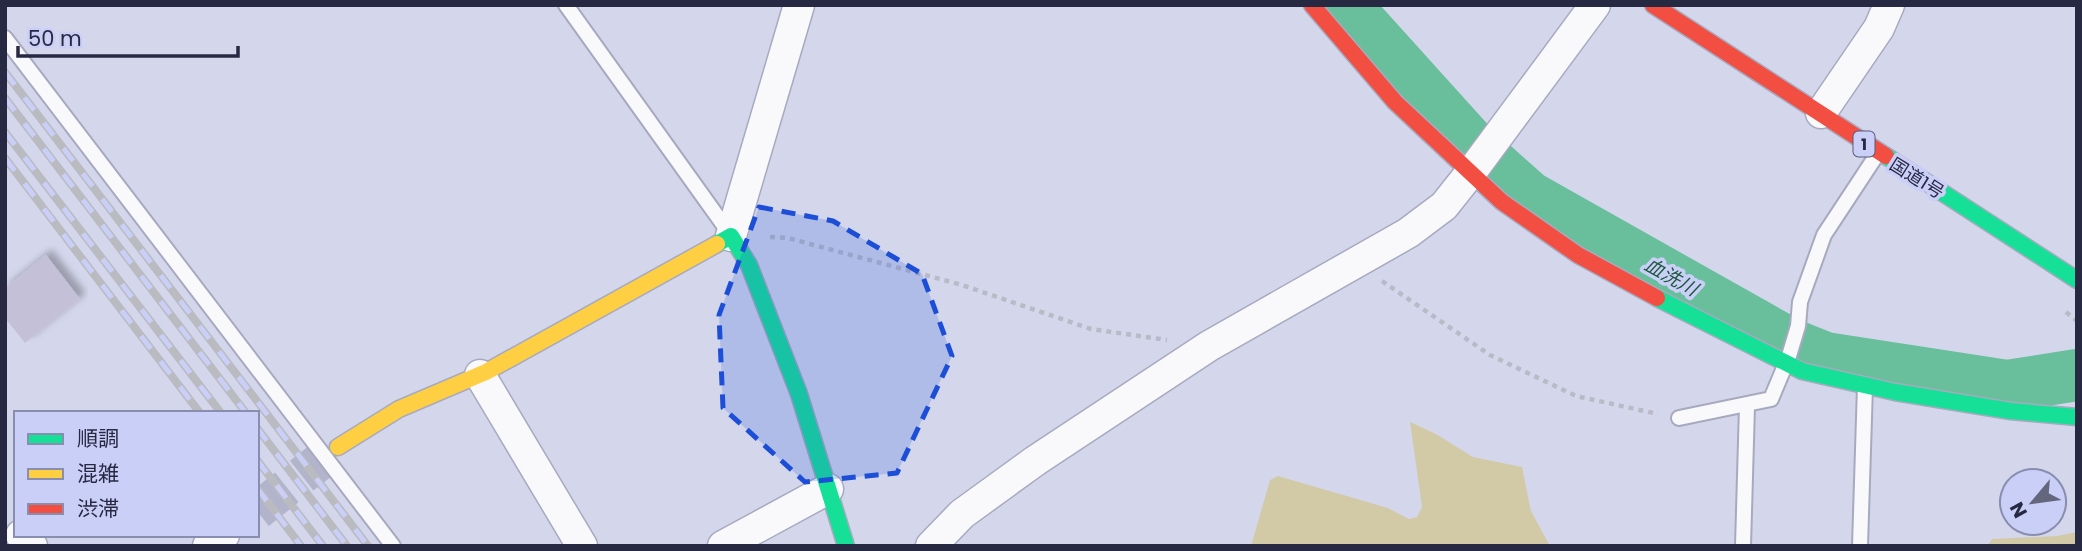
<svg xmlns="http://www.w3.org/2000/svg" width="2082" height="551" viewBox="0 0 2082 551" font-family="Poppins,'Noto Sans JP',sans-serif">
<defs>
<filter id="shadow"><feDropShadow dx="6" dy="-6" stdDeviation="3.5" flood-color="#0004"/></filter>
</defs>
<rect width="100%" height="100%" fill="#d4d7ec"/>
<path fill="#d2caa7" d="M1410,422l26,12 37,23 49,10 9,44 19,35h-299l19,-66 8,-4 110,32 21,11 8,-2 5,-10z
M2077,532v14h-90l5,-7 65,-3z"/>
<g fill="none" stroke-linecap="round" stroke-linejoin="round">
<path stroke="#69be9c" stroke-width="52" d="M1345,5l129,143 55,49 261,147 35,14 182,28 70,-11"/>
</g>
<path fill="#c3c0d7" filter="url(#shadow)" d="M46,255l34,44 -55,44 -20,-25v-30z"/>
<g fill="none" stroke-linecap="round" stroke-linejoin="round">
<path stroke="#b1b4ca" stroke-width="38" stroke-dasharray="38 19" stroke-linecap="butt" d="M257,511l81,-64"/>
<g stroke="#a7aabf" stroke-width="18">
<path id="lane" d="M566,5l164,229
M5,38l388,508
M1679,418l92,-19 18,-43 9,-30 2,-24 24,-67 54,-82
M1743,546l4,-140
M1860,546l5,-160"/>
</g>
<g stroke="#a7aabf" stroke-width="33">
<path id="street" d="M1821,113l58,-85 10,-23
M731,236l68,-231
M480,375l102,171
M21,535l11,11
M208,546l16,-11
M723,546l105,-57
M931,546l31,-32 73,-53 174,-115 199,-113 36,-27 31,-39 120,-162"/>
</g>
<g stroke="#a7aabf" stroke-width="19">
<path id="fast" d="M1886,156l191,124
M717,244l14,-8 18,29 50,129 47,152
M1657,298l145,73 93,21 116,19 66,6"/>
</g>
<g stroke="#a7aabf" stroke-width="19">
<path id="slow" d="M338,447l61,-38 87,-37 231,-128"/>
</g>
<g stroke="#a7aabf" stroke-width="19">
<path id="jam" d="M1312,5l83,97 107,100 76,53 79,43
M1653,5l233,151"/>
</g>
<path stroke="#b9bac5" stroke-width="4.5" stroke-dasharray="5 5" stroke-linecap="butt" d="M770,237l18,1 174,47 129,44 76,11
M1382,281l108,74 86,41 82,18
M2066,312l11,9"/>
<use href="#lane" stroke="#f9f9fc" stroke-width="14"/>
<use href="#street" stroke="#f9f9fc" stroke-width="30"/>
<use href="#fast" stroke="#16e098" stroke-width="16"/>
<use href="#slow" stroke="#ffcf43" stroke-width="16"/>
<use href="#jam" stroke="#f24e42" stroke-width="16"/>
<g stroke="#babac1" stroke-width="8">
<path id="rail" d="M5,72l363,474
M5,98l241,315
M5,132l216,281
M5,158l195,255
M257,428l90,118
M257,460l66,86
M257,488l44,58"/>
</g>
<use href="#rail" stroke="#cacff7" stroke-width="5" stroke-dasharray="16" stroke-linecap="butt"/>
</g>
<path fill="#1d4ed8" fill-opacity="0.2" stroke="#1d4ed8" stroke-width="5" stroke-dasharray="14 9" stroke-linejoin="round" d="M759,207l74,14 89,53 30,82 -55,117 -92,9 -82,-74 -4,-93z"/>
<g text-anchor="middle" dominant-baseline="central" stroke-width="7" stroke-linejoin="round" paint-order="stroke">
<rect fill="#cacff7" stroke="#585b79" stroke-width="2" x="1853.5" y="131.5" width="21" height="25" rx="5"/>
<g font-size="16" font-weight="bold" fill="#272943">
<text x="1864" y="144">1</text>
</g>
<g font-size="18" fill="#272943" stroke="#cacff7">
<text transform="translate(1917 178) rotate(32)">国道1号</text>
</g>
<g font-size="19" font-style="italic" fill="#1d5a3c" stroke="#cacff7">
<text transform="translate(1671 277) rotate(29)">血洗川</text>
</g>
</g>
<rect width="2082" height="551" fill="none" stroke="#272943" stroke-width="14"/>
<rect x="14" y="411" width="245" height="126" fill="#cacff7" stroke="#898daf" stroke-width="2"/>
<rect x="28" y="434" width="35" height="10" fill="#16e098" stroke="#898daf" stroke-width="2"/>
<text x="77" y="446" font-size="21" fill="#272943">順調</text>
<rect x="28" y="469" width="35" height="10" fill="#ffcf43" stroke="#898daf" stroke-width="2"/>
<text x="77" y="481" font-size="21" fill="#272943">混雑</text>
<rect x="28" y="504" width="35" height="10" fill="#f24e42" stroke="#898daf" stroke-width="2"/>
<text x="77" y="516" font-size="21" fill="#272943">渋滞</text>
<g transform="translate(2033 502) rotate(241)"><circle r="33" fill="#cacff7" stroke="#898daf" stroke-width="2"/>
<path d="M0-5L12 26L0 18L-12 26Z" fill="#64667e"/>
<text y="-10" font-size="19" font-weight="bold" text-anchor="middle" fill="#272943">N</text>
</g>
<path d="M18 46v10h220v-10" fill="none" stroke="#272943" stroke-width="3.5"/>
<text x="28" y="46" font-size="21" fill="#272943" stroke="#cacff7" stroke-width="5" paint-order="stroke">50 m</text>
</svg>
